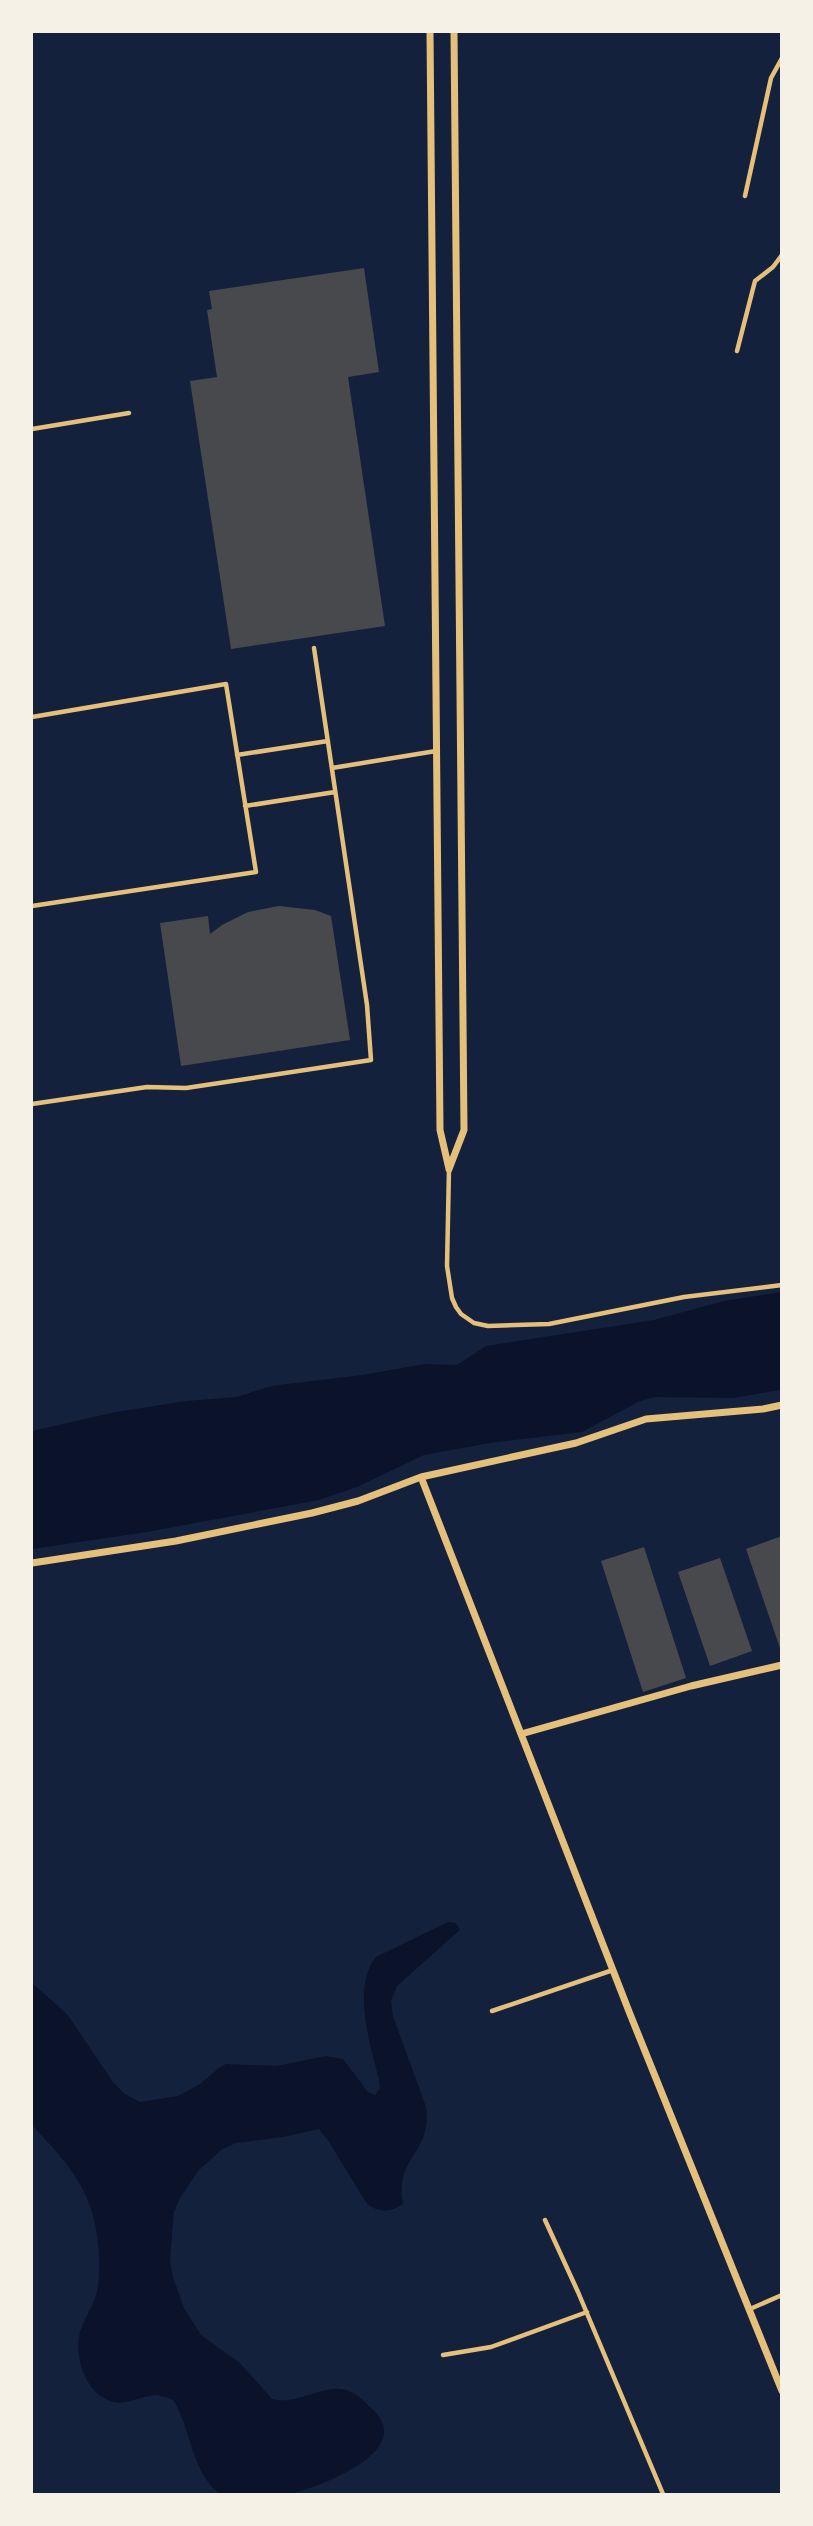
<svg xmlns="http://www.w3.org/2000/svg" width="813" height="2526" viewBox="0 0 813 2526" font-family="Raleway,sans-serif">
<rect width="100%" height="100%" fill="#14213d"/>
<path fill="#0b132b" d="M781,1292l-1,98 -47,8 -79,-1 -16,5 -56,30 -92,11 -66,12 -67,32 -38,13 -172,32 -115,17v-118l84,-19 70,-11 51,-4 34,-11 91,-11 63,-11 32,1 29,-19 168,-26 70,-19z
M448,1922l8,1 4,7 -63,56 -6,15 2,15 33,91c7,46 -32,49 -23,97 -11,8 -25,9 -36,0l-38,-62 -10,-13 -36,8 -47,6 -15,7 -23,21 -18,27 -6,14 -4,48 3,17 11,31 17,27 39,28 32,36c5,1 11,2 16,1 21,-2 43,-18 63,-8 8,3 15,12 21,17 46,41 -52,78 -82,85 -22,4 -48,1 -70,0 -30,-23 -28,-65 -47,-94 -5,-2 -11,-4 -16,-5 -15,0 -32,12 -47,6 -26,-10 -36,-45 -30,-69 5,-16 15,-28 18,-45 2,-17 1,-36 -1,-53 -8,-50 -33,-74 -65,-109v-142l35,31 46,68 12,12 15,8 38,-6 22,-12 19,-16 7,-4 50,2 50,-10 17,3 25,33 7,3 5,-7 -1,-8c-8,-33 -28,-93 -3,-123z"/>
<path fill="#48494c" d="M364,268l15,104 -31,5 37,249 -154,23 -41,-268 27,-4 -10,-67 5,-1 -3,-18z
M279,906l36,4 16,6 19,124 -169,26 -21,-143 48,-7 2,18 12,-9 26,-13z
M782,1536v115h-1l-35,-102z
M644,1547l42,131 -43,14 -42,-131z
M720,1558l32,93 -42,15 -32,-94z"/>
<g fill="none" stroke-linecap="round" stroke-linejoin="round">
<path stroke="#e5c07b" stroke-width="4.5" d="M745,196l26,-118 11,-20
M737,351l18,-70 18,-14 9,-12
M32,429l97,-16
M32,717l194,-33 30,188 -224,34
M237,755l91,-14
M332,768l104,-17
M245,806l90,-14
M32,1104l115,-17 39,1 185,-28 -4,-55 -53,-357
M449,1169l-2,97 5,32 4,9 5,7 13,9 14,3 61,-2 135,-27 98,-12
M492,2011l121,-41
M545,2220l33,72 85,202
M750,2309l32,-14
M443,2355l48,-8 96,-35"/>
<path stroke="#e5c07b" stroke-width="7" d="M430,32l10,1098 9,39
M449,1169l15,-39 -10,-1098
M421,1477l209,537 152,377
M32,1563l144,-22 136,-28 46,-12 63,-24 155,-34 70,-24 117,-10 19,-4
M521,1734l170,-48 91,-21"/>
</g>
<rect width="813" height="2526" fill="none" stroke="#f6f1e7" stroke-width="66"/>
</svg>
